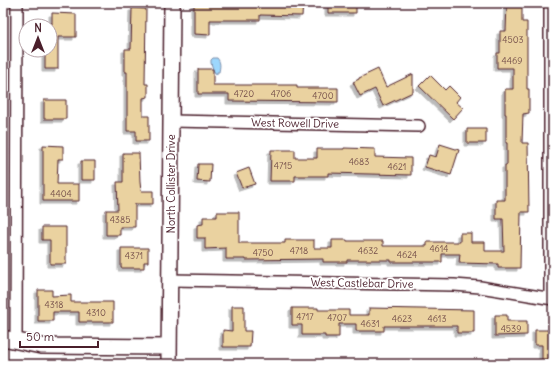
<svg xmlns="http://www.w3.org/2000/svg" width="556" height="367" viewBox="0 0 556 367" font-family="Delius,sans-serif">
<defs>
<filter id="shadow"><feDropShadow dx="-3" dy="3" stdDeviation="0" flood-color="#0004"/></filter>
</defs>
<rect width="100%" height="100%" fill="#fff"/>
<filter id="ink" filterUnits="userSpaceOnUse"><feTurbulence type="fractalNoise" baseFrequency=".025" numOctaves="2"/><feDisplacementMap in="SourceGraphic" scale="8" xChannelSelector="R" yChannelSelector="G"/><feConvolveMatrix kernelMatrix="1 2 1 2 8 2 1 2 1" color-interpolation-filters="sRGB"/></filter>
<g filter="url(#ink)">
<path fill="#9dd7fd" stroke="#7c8da9" d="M213,58h4c4,4 3,9 2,14h-2v2h-2v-2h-1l-3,-9v-3z"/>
<path fill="#ead2a0" stroke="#4a1f2b" filter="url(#shadow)" d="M194,3h109l-1,13 -42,-1v5h-50v15l-16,-1z
M328,3h28v10h-28z
M507,3h15v19h5v67h2v24l-6,1 -1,29h6l1,69h-8l-1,56h-22v-4l-39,-1 1,-9h-18v8h-51v-2h-44v2h-24v-3l-77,1v-1h-20v-11l-21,1v-11h-8v-13l6,-1v-7h14v-5h22v31h46v-3h29v8h18v-8h15v1h36v5h44v-4h33v-9h11v9h14v9h19l-1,-32h-7v-19h9v-35h2v-22h-1v-29h-1v-25h8v-21h-16v-15h3v-22h6z
M132,8l14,1 -1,75h3v13l-5,1v18h6v25h-13v-10h-9v-59h-2v-23h6z
M52,13l24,1v23h-18v32h-13v-19h5v-27l2,1z
M198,69h15v16h84v3h41v14l-109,-1v-7h-31z
M378,69l8,18 27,-13v18l-30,14 -8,-17 -15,7 -7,-14 6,-3v-1z
M430,75l15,15 4,-4 11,11 -4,5 7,6 -10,11 -34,-33z
M44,100h22v19h-22z
M467,129h19v14h-19z
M440,144l19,6 -8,25 -26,-8 4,-12 7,2z
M43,145l20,1v13h-5l-1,25h22v17h-36z
M344,148l31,1v8l36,1v17l-83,-2v3h-33v5h-25l1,-31h24v8h22v-9h27z
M123,153h16l1,29 1,9h12v13h-18v23h-15v8h-14v-25h12l-1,-28h6z
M81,161h14v19h-14z
M198,164h13l-1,18 -13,-1z
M249,168l6,16 -13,4 -6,-15z
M42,227h24v37h-16v-24h-8z
M121,248h27v14h-4v6h-23z
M38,290h14v6l19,-1v7h42v20h-34v-10h-26v9h-15z
M232,306h12v25h7l-1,16h-27v-17l9,1z
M292,308h26v2h31v5h20v-7l105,2v23h-17v-7h-73v5h-28v-7h-17v13h-14v-2h-23v-10h-10z
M495,315h12v6h20v14l-32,1z
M535,330h18v31h-11v-16h-7z"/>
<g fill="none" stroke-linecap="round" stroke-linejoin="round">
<g stroke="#4a1f2b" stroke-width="14">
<path id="street" d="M171,121l248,5
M170,280l284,5 26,2 73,12
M550,298v-295
M16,341l1,-338"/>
</g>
<g stroke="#4a1f2b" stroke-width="18">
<path id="secondary" d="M3,338l38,8 128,1
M169,364l3,-361"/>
</g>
<use href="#street" stroke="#fff" stroke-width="11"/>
<use href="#secondary" stroke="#fff" stroke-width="15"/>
</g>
</g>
<g text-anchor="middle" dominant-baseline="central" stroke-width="3.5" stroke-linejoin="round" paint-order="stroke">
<g font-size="9" fill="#724c48">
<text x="513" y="39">4503</text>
<text x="512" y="60">4469</text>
<text x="244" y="93">4720</text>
<text x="281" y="93">4706</text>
<text x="323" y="95">4700</text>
<text x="359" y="161">4683</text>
<text x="283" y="165">4715</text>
<text x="397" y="166">4621</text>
<text x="61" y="193">4404</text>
<text x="120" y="219">4385</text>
<text x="439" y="248">4614</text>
<text x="299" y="250">4718</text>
<text x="368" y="250">4632</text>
<text x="263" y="252">4750</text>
<text x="407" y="254">4624</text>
<text x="134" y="255">4371</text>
<text x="54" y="304">4318</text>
<text x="96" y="312">4310</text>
<text x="305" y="316">4717</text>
<text x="337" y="317">4707</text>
<text x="402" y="318">4623</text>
<text x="437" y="318">4613</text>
<text x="370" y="323">4631</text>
<text x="511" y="328">4539</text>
</g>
<g font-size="11" fill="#4a1f2b" stroke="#fff">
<text transform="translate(295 123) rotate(1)">West Rowell Drive</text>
<text transform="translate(171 184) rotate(-90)">North Collister Drive</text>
<text transform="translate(362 283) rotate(1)">West Castlebar Drive</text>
</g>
</g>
<rect width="556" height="367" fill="none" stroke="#fff" stroke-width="16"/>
<rect x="8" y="8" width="540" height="351" fill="none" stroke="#4a1f2b" stroke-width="1.5" filter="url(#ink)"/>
<g transform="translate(38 38)"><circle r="19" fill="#ffffff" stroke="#b7a5aa"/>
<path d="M0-3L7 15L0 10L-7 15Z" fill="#4a1f2b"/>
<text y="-6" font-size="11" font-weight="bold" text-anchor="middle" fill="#4a1f2b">N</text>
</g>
<path d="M20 341v6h78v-6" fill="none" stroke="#4a1f2b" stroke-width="2"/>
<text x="26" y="341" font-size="12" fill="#4a1f2b" stroke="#ffffff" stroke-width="3" paint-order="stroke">50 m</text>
</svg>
